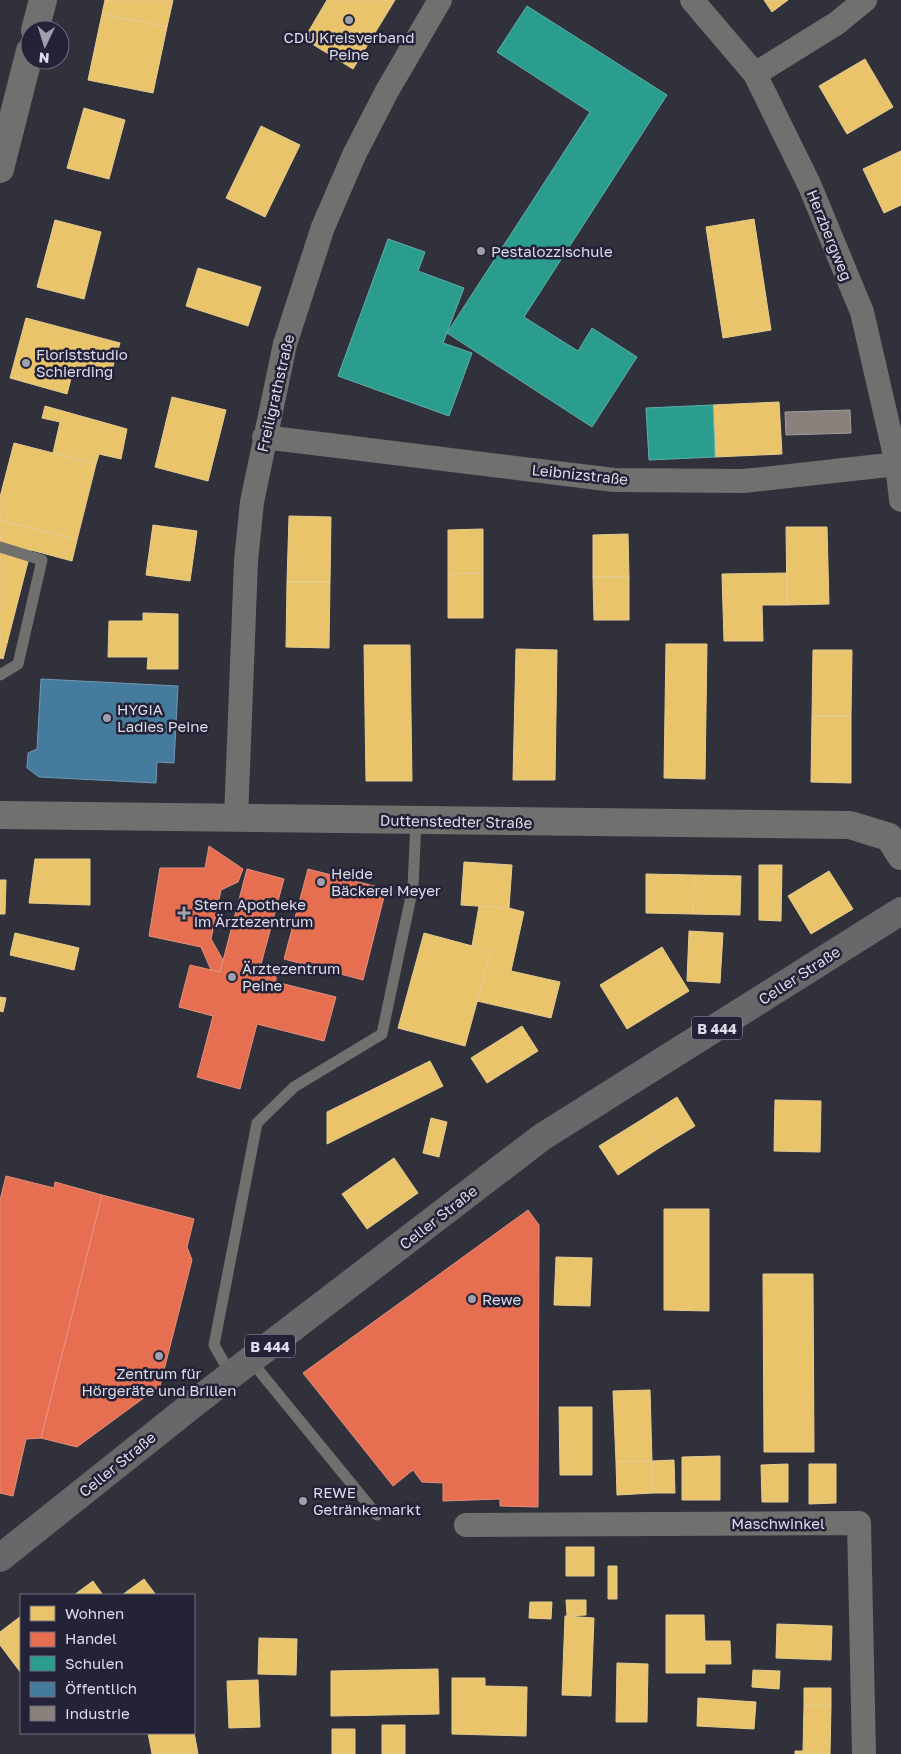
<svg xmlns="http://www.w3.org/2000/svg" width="901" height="1754" viewBox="0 0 901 1754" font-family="'Golos Text',sans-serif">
<rect width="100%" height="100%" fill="#31313c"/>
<path fill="#e9c46a" stroke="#e5cb90" d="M105,0h68l-6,27 -65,-13z
M327,0h68l-42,69 -49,-30z
M764,0h24l-16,12z
M102,14l65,13 -14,66 -65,-13z
M865,59l28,48 -46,27 -28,-48z
M84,108l41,12 -16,59 -42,-11z
M261,126l39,19 -35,72 -39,-19z
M901,151v54l-17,8 -21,-44z
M754,219l17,111 -48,8 -17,-111z
M55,220l46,12 -17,67 -47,-12z
M198,268l63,19 -13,39 -62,-20z
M26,318l94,25 -10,33 -36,-9 -7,27 -57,-16z
M172,397l54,13 -18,71 -53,-14z
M779,402l3,52 -67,3 -2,-52z
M45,406l82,23 -6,30 -22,-5 -3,10 -43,-11 7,-31 -18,-4z
M14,443l82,21 -19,76 -77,-20v-23z
M289,516l42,1 -1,65h-43z
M0,520l77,20 -5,21 -41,-11 -28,109 -3,-1z
M153,525l44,6 -7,50 -44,-6z
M786,527h41l2,77 -42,1z
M483,529v44l-35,1v-44z
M628,534l1,43h-36v-42z
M483,573v45h-35v-44z
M787,573v32h-25l1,36h-39l-2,-67z
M593,577h36v43h-35z
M287,582h43l-1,66 -43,-1z
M143,613l35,1v55h-31l1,-12h-40l1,-36h34z
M666,644h41l-2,135 -41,-1z
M364,645h46l2,136h-46z
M516,649l41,1 -2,130h-42z
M813,650h39l-1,66h-39z
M812,716h39v67l-40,-1z
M35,859h55v46l-61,-2z
M464,862l48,3 -3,43 -48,-3z
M759,865h23l-1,56 -22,-1z
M829,871l24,38 -42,25 -23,-38z
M646,874l48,1 -1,39 -47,-1z
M694,875l47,1 -1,39 -47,-1z
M0,880h6l-1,34h-5z
M479,906l30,2 15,4 -13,59 49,11 -9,36 -74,-17 14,-50 -19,-5z
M689,931l34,2 -3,50 -33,-2z
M15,933l64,15 -5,22 -64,-15z
M424,933l67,18 -26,95 -67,-18z
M662,947l27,44 -62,38 -27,-44z
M0,997l6,1 -3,14 -3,-1z
M522,1026l16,25 -51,32 -16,-25z
M430,1061l13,25 -116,58v-32z
M677,1097l18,29 -36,22 -18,-28z
M775,1100l46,1 -1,51 -46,-1z
M431,1118l16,4 -8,35 -16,-4z
M641,1120l18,28 -41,27 -19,-29z
M394,1158l24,35 -51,36 -25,-35z
M664,1209h45v102l-45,-1z
M556,1257l36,1 -2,48 -36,-1z
M763,1274h50l1,178h-50z
M650,1390l2,71 -36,1 -3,-71z
M559,1407h33v68h-32z
M720,1456v44h-38v-43z
M674,1460l1,33h-22l-1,-32z
M652,1461l1,32 -36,2 -1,-33z
M788,1464v38h-26l-1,-37z
M809,1464h27v39l-27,1z
M566,1547h28v29h-28z
M608,1566h9v33h-9z
M144,1579l12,16h-34z
M93,1581l10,14h-29z
M566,1600h20v15l-19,1z
M530,1602h22l-1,17 -22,-1z
M666,1615h38l1,26h25l1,23h-26v9h-39z
M21,1616v57l-21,-28v-13z
M565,1616l29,2 -3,78 -29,-1z
M777,1624l55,2 -1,34 -55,-2z
M259,1638l38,1 -1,36 -38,-1z
M617,1663l31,1 -1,58h-31z
M438,1669l1,45 -108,2v-45z
M753,1670l27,1 -1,18 -27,-2z
M452,1678h33v8l42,1 -1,49 -74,-2z
M258,1680l2,47 -31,1 -2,-47z
M804,1688h27v18l-27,-1z
M698,1698l58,4 -2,27 -57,-3z
M804,1705l27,1 -1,48h-35v-3h8z
M382,1725h23v29h-23z
M332,1729h23v25h-23z
M194,1732l4,22h-46l-4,-21z"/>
<path fill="#e76f51" stroke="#e4907f" d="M209,846l34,23 -5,13 -17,8 -10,49 12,21 -3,12 -9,-2 -10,-23 -52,-11 11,-68h45z
M247,869l37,10 -24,89 16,3v11l60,15 -12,44 -67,-17 -17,65 -43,-12 16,-61 -34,-9 11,-42 30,7z
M308,869l78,20 -23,91 -79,-21z
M6,1176l48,12 1,-6 47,13 -61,243 -15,1 -13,57 -13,-3v-293z
M102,1195l92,24 -7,28 5,13 -32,126 -83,61 -36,-9z
M528,1210l11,15 -1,282 -38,-1v-7l-57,2v-18l-21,-1 -9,-12 -20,16 -90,-113z"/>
<path fill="#2a9d8f" stroke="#5fb0aa" d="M527,6l140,89 -143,222 54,34 14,-23 45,29 -45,70 -145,-94 143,-221 -93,-60z
M388,239l37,13 -7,19 46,17 -21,55 29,10 -23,63 -111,-40z
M713,405l2,52 -66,3 -3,-52z"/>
<path fill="#457b9d" stroke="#7298b4" d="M41,679l137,7 -4,77 -17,-1 -1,21 -117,-6 -12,-9 1,-15 9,-4z"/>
<path fill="#8a817c" stroke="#a39c9d" d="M850,410l1,23 -65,2 -1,-23z"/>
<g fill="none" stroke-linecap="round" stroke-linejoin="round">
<path stroke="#726f6f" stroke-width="11" d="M0,547l42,13 -24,104 -18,11
M251,1361l126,154
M231,1375l-17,-30 43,-222 37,-36 88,-53 31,-147 3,-66"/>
<path stroke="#726f6f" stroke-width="24" d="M692,0l63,74 54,110 53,128 35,152 4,36
M755,74l82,-51 28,-23
M264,437l350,43 130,1 153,-17
M236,819l10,-258 6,-59 33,-158 38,-117 32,-74 32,-62 53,-91
M466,1525l393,-2 5,231"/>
<path stroke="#726f6f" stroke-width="28" d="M35,30l8,-30
M0,169l30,-118
M0,815l850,10 39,12 12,19"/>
<path stroke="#6a676a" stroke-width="28" d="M0,1558l197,-157 345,-264 359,-226"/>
</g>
<g fill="#a0a0ad" stroke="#242237" stroke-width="2">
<circle cx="349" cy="20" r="5"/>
<circle cx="481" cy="251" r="5"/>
<circle cx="26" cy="363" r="5"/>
<circle cx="107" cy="718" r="5"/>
<circle cx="321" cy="882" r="5"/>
<path d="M181.5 905.5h5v5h5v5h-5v5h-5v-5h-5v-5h5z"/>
<circle cx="232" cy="977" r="5"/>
<circle cx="472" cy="1299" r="5"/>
<circle cx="159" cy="1356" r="5"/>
<circle cx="303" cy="1501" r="5"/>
</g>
<g text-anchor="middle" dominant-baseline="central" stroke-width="5" stroke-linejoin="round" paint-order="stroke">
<g fill="#242237" stroke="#a5a4b4" stroke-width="1">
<rect x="692" y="1016.5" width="50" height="23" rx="4"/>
<rect x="245" y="1334.5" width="50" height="23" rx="4"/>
</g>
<g font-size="14" font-weight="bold" fill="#dcdcea">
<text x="717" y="1028">B 444</text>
<text x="270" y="1346">B 444</text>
</g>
<g font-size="15" fill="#dcdcea" stroke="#242237" text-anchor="start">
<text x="349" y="37" text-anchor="middle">CDU Kreisverband<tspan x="349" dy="17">Peine</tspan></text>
<text x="491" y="251">Pestalozzischule</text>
<text x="36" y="354">Floriststudio<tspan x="36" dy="17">Schierding</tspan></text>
<text x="117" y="709">HYGIA<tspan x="117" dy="17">Ladies Peine</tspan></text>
<text x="331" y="873">Heide<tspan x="331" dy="17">Bäckerei Meyer</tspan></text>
<text x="194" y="904">Stern Apotheke<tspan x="194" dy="17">im Ärztezentrum</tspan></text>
<text x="242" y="968">Ärztezentrum<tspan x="242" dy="17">Peine</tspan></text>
<text x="482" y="1299">Rewe</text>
<text x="159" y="1373" text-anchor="middle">Zentrum für<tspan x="159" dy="17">Hörgeräte und Brillen</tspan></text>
<text x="313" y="1492">REWE<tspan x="313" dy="17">Getränkemarkt</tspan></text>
</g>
<g font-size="15" fill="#dcdcea" stroke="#242237">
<text transform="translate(830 235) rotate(68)">Herzbergweg</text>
<text transform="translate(275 393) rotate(-77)">Freiligrathstraße</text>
<text transform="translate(580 474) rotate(6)">Leibnizstraße</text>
<text transform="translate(456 821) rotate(1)">Duttenstedter Straße</text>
<text transform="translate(799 975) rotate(-33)">Celler Straße</text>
<text transform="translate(438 1217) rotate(-38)">Celler Straße</text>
<text transform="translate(117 1464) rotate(-39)">Celler Straße</text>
<text x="778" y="1523">Maschwinkel</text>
</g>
</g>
<rect x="20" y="1594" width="175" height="140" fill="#242237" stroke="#6e6c7f"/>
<rect x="30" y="1606" width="25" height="15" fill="#e9c46a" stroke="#6e6c7f"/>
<text x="65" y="1619" font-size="15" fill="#dcdcea">Wohnen</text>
<rect x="30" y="1632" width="25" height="15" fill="#e76f51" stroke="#6e6c7f"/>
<text x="65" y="1644" font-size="15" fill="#dcdcea">Handel</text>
<rect x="30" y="1656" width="25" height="15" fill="#2a9d8f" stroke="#6e6c7f"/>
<text x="65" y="1669" font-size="15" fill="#dcdcea">Schulen</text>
<rect x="30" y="1682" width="25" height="15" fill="#457b9d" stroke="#6e6c7f"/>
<text x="65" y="1694" font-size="15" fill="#dcdcea">Öffentlich</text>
<rect x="30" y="1706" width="25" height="15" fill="#8a817c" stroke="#6e6c7f"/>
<text x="65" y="1719" font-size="15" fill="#dcdcea">Industrie</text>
<g transform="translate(45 45) rotate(184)"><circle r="24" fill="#242237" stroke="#6e6c7f"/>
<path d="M0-4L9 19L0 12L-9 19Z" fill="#a0a0ad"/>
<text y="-8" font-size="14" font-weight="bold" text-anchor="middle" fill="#dcdcea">N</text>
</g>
</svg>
